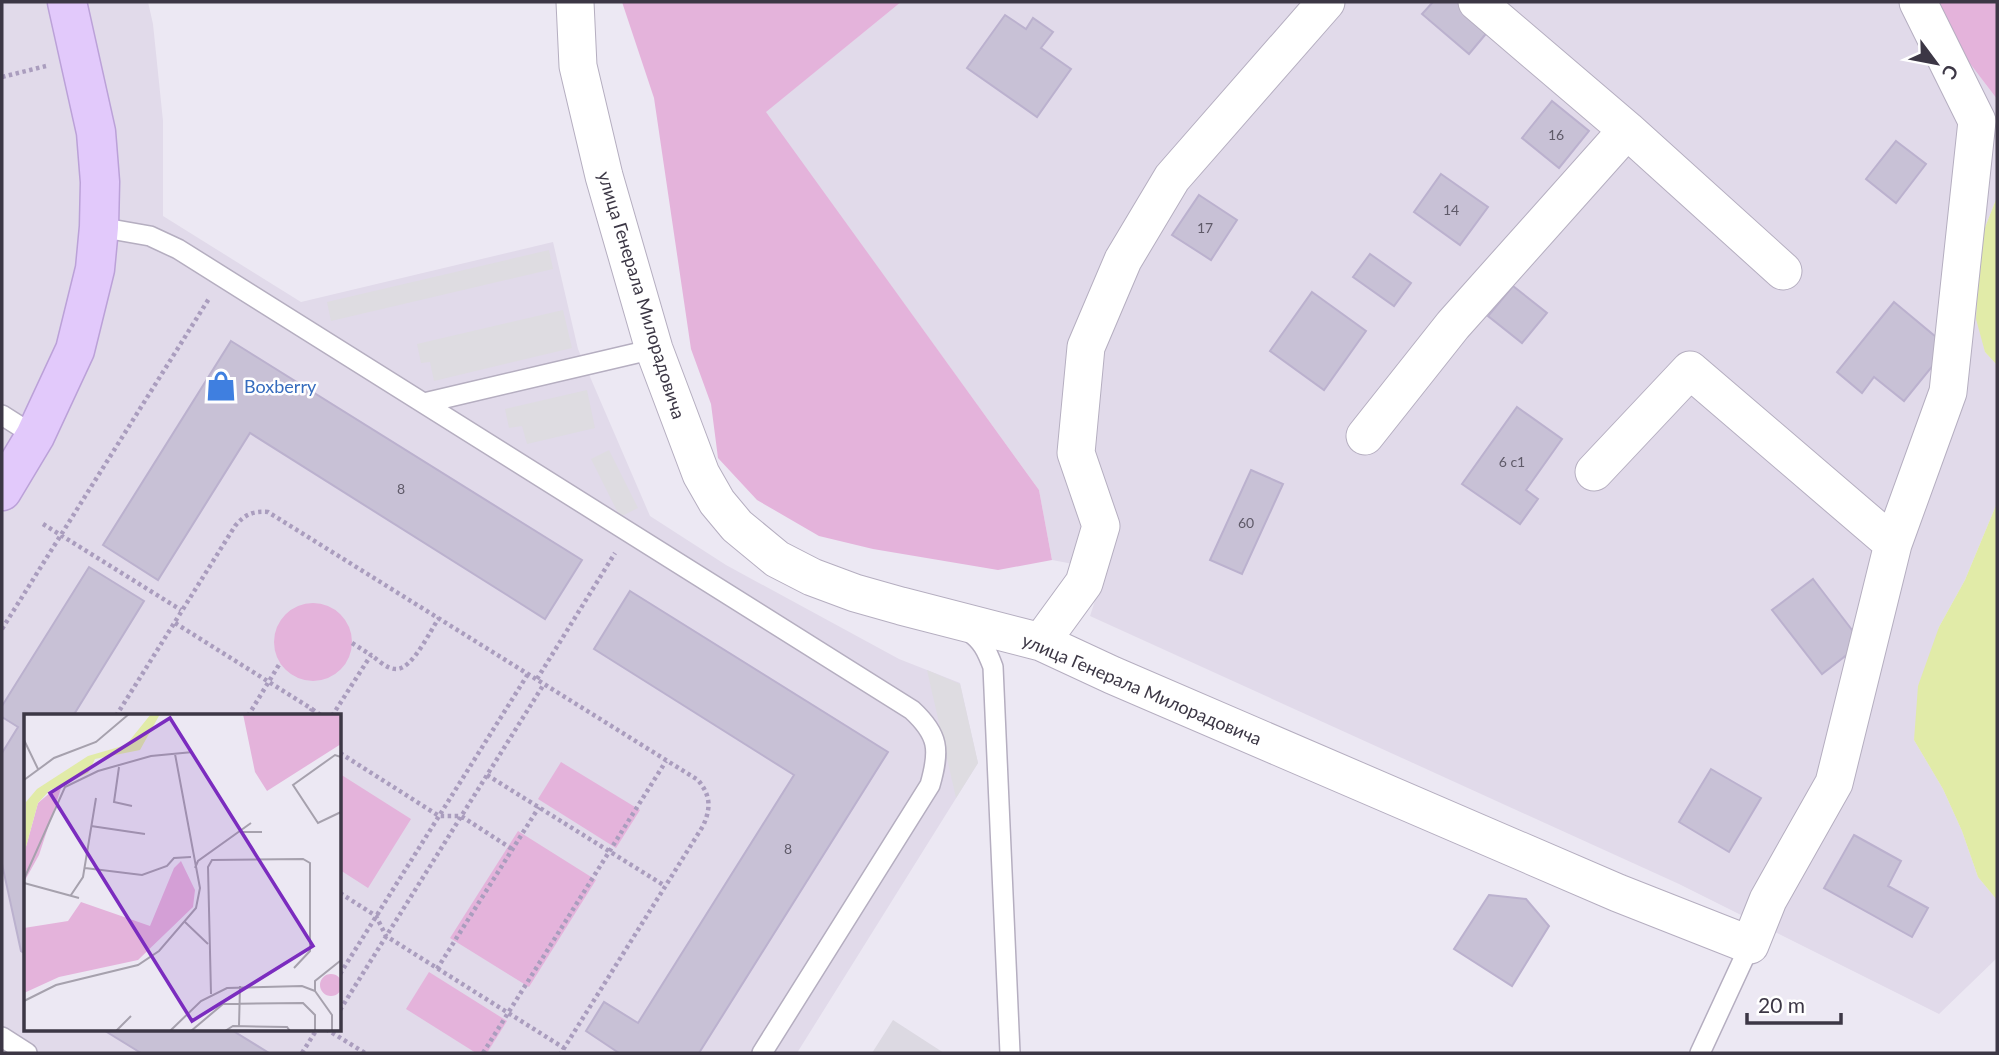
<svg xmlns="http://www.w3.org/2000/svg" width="1999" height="1055" viewBox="0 0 1999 1055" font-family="Lato,sans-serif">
<rect width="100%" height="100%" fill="#ece8f3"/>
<path fill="#e1daea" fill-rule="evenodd" d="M2,2h146l5,22 10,97v95l138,86 252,-60 25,107 72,167 76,49 173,94 61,24 18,80 -181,290h-795zM26,716h314v313h-314z
M901,2h1022l74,97v98l-17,43 5,112 12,13v138l-32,77 -26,47 -25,113 29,49 19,42 16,46 19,23v58l-58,56 -260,-130 -589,-268 15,-46 -53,-10 -13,-70 -274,-378z"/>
<path fill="#dcd9e2" d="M893,1020l51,33h-72z"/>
<path fill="#e4b3db" d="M622,2h279l-135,110 273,378 13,70 -54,10 -125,-21 -54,-13 -62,-36 -39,-42 -7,-54 -20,-55 -37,-251z
M1923,2h74v97z
M274 642a39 39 0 1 1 78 0a39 39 0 1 1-78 0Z
M561,762l79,48 -24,38 -78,-49z
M340,774l71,45 -43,69 -28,-18z
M518,831l78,49 -67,107 -79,-49z
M429,972l78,49 -20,32h-11l-70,-44z"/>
<path fill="#dedce1" d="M549,250l4,19 -222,52 -4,-19z
M563,310l9,38 -138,33 -4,-19 -9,1 -4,-19z
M587,390l8,38 -68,16 -5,-18 -13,2 -4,-19z
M609,450l29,58 -18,9 -29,-58z
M927,670l33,14 18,79 -22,35z"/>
<path fill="#e1eba8" d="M1997,197v168l-12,-13 -9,-33 4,-79z
M1997,503v397l-19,-23 -16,-46 -19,-42 -29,-49 4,-54 21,-59 26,-47z"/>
<path fill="#c8c1d6" stroke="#bbb1ce" stroke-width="2" d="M1433,2h37l25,21 -26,31 -47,-40z
M1005,15l21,14 7,-11 20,14 -12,16 30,21 -34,48 -70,-49z
M1552,101l37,30 -30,37 -37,-30z
M1896,141l30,23 -30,39 -30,-24z
M1441,174l47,33 -28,38 -46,-33z
M1199,195l38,25 -26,40 -39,-25z
M1370,254l41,29 -17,23 -41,-29z
M1513,286l34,27 -25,30 -34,-27z
M1312,292l54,39 -42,59 -54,-39z
M1894,302l54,45 -44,54 -30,-24 -12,16 -25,-21z
M231,341l351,219 -37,59 -295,-186 -92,147 -55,-35z
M1517,407l45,32 -36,51 12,9 -18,25 -58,-40z
M1251,470l32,14 -41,90 -32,-14z
M89,567l55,34 -71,115h-47v238l-5,-3 -19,-87v-111l16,-26 -16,-10v-11z
M1813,579l49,64 -40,31 -50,-64z
M630,591l258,161 -189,301h-80l-33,-22 18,-29 34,21 156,-248 -200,-126z
M1711,769l50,29 -32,54 -50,-30z
M1854,835l47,26 -13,25 40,22 -16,29 -88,-49z
M1489,895l37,4 23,27 -37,60 -58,-37z
M102,1029h128l39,24h-128z"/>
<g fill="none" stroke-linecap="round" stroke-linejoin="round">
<g stroke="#b5aec0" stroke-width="22">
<path id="lane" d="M99,227l51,9 28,13 734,461c27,25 28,40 18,75l-168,268
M424,403l230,-54
M2,415l33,21
M968,631c14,9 19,20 25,36l17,386
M2,1037l25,16
M1700,1053l50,-108"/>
</g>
<g stroke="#b5aec0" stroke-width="39">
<path id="street" d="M575,2l3,64 26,110 50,173 47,125 16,28 20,24 40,33 35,18 43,16 46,13 140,36 71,33 506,218 132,52 18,-45 66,-117 59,-239 55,-152 29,-271 -59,-119
M1477,2l150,128 156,141
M1365,436l88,-111 174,-195
M1594,472l96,-102 203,174
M1041,642l43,-59 17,-57 -25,-73 10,-106 37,-87 49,-82 154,-176"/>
</g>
<g stroke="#bba1d8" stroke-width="41">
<path id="secondary" d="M2,491l33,-55 40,-86 20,-81 4,-42 1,-45 -4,-50 -29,-130"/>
</g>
<path stroke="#aa9dbe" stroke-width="4.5" stroke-dasharray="3.5 3.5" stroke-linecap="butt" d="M2,77l44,-11
M43,524l138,86
M175,623l137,86 -4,7
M2,629l208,-332
M352,643l19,12
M537,679l78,-126
M312,709l10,7
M116,716l119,-190c10,-12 18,-15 33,-14l430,268c13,16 13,28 5,46l-142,227
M248,716l32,-53
M332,716l39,-61c7,5 16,14 25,14 16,1 34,-38 43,-51
M340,753l99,63h22l51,33
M487,775l178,111
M340,893l36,23 10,20 178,112
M437,969l102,-162
M340,974l188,-300
M340,1010l204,-326
M326,1029l39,24
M302,1053l15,-24
M483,1053l183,-292"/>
<use href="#lane" stroke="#fff" stroke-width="19"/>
<use href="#street" stroke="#fff" stroke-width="37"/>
<use href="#secondary" stroke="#e2c9fb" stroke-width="38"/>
</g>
<defs>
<g id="shop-bare" transform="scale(2.415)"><path d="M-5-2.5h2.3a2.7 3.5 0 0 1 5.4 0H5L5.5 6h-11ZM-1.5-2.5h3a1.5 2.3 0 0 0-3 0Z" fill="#3f7fe0" stroke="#fff" stroke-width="2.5" paint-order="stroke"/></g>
</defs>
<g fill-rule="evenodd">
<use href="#shop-bare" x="221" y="386"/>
</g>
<g text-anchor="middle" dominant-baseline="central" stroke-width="5" stroke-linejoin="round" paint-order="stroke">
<g font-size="14" fill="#5f5a69">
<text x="1556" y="134">16</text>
<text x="1451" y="209">14</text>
<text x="1205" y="227">17</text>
<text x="1512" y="461">6 с1</text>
<text x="401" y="488">8</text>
<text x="1246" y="522">60</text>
<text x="788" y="848">8</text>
</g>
<g font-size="18" fill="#3c3745" stroke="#fff">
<text transform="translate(642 295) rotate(73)">улица Генерала Милорадовича</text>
<text transform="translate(1142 689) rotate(23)">улица Генерала Милорадовича</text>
</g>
<g font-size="18" fill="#366cbe" stroke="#fff" text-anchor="start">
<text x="244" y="386">Boxberry</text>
</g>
</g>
<g transform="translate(24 714)">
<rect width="317" height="317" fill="#ece8f3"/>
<path d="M219,0h98v30l-74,47 -12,-19zM39,68l-24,73 -15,27v-28l14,-51zM157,147l14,29 -2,17 -55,53 -79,17 -35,16v-65l44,-7 13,-19 69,24 24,-58zM296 271a11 11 0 1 1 22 0a11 11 0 1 1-22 0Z" fill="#e4b3db"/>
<path d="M127,0h9l-20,36 -45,9 -7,14 -38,17 -12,13 -14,51 2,-52 11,-13 51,-33 38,-11z" fill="#e1eba8"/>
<path fill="none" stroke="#a6a1ad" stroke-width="2" d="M0,26l14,29M317,43l-6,-2 -42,30 25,38 23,-11M95,53l-5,35 18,4M0,66l30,-22 42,-16 33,-28M67,112l54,8M216,118h22M317,142v109M61,154l57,7 25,-9 7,-8 17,-1M171,154l3,-7 53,-38M0,165l41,-92 33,-16 53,-15 42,-4M0,169l55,15M47,181l12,-18 13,-79M161,208l23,22M187,280l-3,-127 4,-7 91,-1 7,4v88l-16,17M0,287l32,-16 82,-20 21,-14 37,-43 4,-20 -25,-134M215,312l1,-40M92,317l15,-15M146,317l31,-30 26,-13 75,-2 13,5M167,317l32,-27 80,-1 12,12v16M201,317l8,-5 54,1 3,4M308,317v-16l-17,-24v-10l25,-20"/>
<path fill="#7b2cbf" fill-opacity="0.15" stroke="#7b2cbf" stroke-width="3.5" d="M146,4l143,228 -121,75 -142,-228z"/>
<rect width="317" height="317" fill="none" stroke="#3c3745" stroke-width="3.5"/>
</g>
<rect width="1999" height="1055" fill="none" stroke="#3c3745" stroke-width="7"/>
<g transform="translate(1936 63) rotate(122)" stroke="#ffffff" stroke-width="5" paint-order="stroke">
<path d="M0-5L12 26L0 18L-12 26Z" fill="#3c3745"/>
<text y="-10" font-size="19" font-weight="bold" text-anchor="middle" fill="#3c3745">С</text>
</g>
<path d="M1747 1013v10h94v-10" fill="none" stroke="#3c3745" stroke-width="3.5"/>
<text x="1758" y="1013" font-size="21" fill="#3c3745" stroke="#ffffff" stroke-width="5" paint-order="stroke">20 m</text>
</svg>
